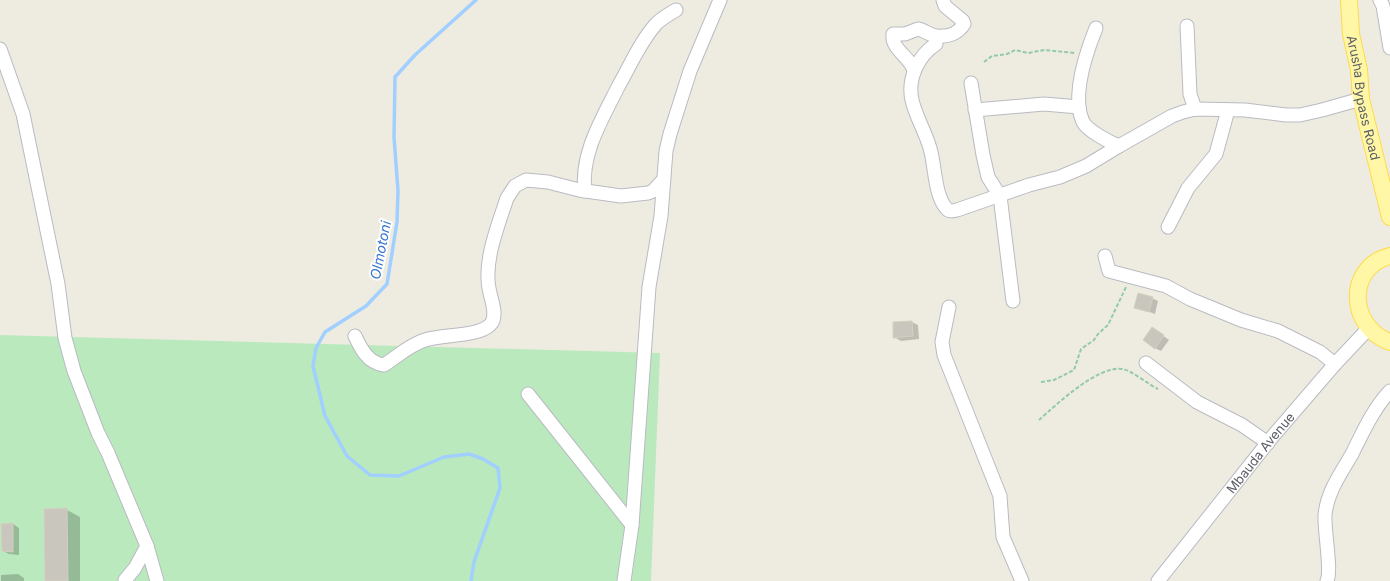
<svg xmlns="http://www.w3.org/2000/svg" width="1390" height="581" viewBox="0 0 1390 581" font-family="Inter,sans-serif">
<rect width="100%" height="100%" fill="#eeece1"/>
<path fill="#bbe9be" d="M0,335l660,18 -9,228h-651z"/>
<path fill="#0003" d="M1152,298l6,3 -3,13 -20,-7z
M912,322l6,3 1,14 -18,2 -7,-4z
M1158,332l11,8 -8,11 -6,-3z
M45,510h22l13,7v64h-34z
M13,524l6,4v27l-10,-1 -6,-3z
M18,574l6,4v3h-23v-6z"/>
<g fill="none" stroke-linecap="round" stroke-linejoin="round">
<path stroke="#a1cfff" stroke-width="3.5" d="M471,581l3,-19 26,-74 -2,-20 -15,-9 -14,-5 -25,3 -45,19 -29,-1 -23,-19 -22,-40 -12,-50 3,-18 9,-16 41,-26 21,-22 10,-62 1,-31 -4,-54 1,-60 20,-22 61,-55"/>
</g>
<path fill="#c9c6be" stroke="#d4cfbf" d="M1138,293l15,4 -4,15 -15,-4z
M912,321l1,15 -20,2v-16z
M1152,327l12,8 -9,14 -12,-9z
M67,508l1,73h-23l-1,-72z
M13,523v29l-11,-1 -1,-27z"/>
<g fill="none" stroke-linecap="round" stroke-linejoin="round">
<g stroke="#b9bbc2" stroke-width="15">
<g id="minor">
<path d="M1380,0l3,6 7,42"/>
<path d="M1187,26l3,68 5,15"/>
<path d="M1096,28c-10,25 -25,68 -13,94 5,9 26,20 36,24"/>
<path d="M936,44c-17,11 -29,34 -24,56 4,18 15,34 19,52 4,16 4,43 15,56 3,4 7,3 11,2l72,-25 31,-8 26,-11 33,-20 53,-30 11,-4 12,-3 50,1 41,5h14l22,-5 39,-11"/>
<path d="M0,49l23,65 35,170 7,54 9,33 24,62 10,20 39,93 10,35"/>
<path d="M914,71c-3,-14 -23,-21 -21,-37h12l13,-5c6,1 13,7 19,7 10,1 21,-2 27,-12l-1,-3 -18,-15 -2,-6"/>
<path d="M971,83l12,72 5,22 12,19 13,105"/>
<path d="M975,110l69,-6 35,3"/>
<path d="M585,191c-5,-36 17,-72 33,-104 12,-21 22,-45 38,-63 6,-6 13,-10 20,-14"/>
<path d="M1168,227l20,-39 28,-34 12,-44"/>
<path d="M1105,256l4,15 57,15 24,13 51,21 37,11 42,21 15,12"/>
<path d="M949,307l-7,35 2,13 56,141 3,41 19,44"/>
<path d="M355,336c6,13 13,27 29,29 14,-9 25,-20 41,-25 18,-6 52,-3 65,-15 8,-8 2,-23 0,-32 -8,-29 8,-67 17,-95l8,-12 11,-6 22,2 31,8 42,6 27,-3 5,-2 10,-11"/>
<path d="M1146,363l51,39 45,23 26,18"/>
<path d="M528,394l104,131"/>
<path d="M125,580l10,-12 12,-22"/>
<path d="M624,581l8,-56 17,-238 12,-71 5,-65 4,-17 20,-63 30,-71"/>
<path id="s1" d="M1158,581l115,-145 62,-72 33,-35"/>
<path d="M1327,581c5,-11 -3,-50 -2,-66 2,-23 16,-42 27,-61 11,-22 21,-45 38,-63"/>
</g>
</g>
<g stroke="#ffda4a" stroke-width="18">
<g id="major">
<path id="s2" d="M1349,0l2,34 8,36 2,29 29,118"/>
<path d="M1390,256c-44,11 -42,71 0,86"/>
</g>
</g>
<path stroke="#94caa7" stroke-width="2" stroke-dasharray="4 2" stroke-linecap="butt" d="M984,62l8,-6 15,-2 8,-4 13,3 16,-3 31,3
M1041,382l13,-2 20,-10 7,-21 13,-9 4,-6 10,-9 18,-38
M1039,420c18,-16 59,-55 84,-51 9,2 25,15 35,20"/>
<use href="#minor" stroke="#fff" stroke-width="13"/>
<use href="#major" stroke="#fff7a6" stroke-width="16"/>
</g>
<g text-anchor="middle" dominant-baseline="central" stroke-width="4" stroke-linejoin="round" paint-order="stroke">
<g font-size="13" fill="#5a5d64" stroke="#fff">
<text stroke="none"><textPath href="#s2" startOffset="99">Arusha Bypass Road</textPath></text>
<text stroke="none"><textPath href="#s1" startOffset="164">Mbauda Avenue</textPath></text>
</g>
<g font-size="14" font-style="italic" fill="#3876ce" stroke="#fff">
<text transform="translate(380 250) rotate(-79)">Olmotoni</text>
</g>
</g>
</svg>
